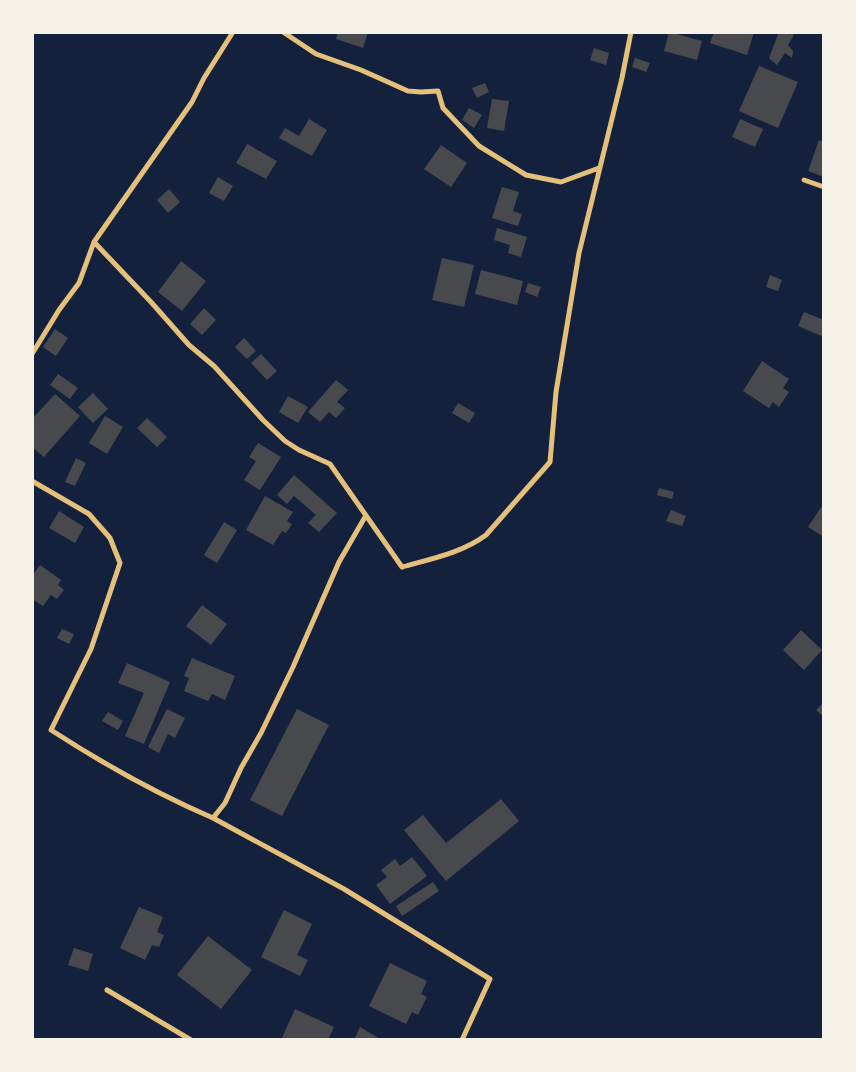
<svg xmlns="http://www.w3.org/2000/svg" width="856" height="1072" viewBox="0 0 856 1072" font-family="'DM Sans',sans-serif">
<rect width="100%" height="100%" fill="#14213d"/>
<path fill="#48494c" d="M338,32h30l-5,16 -27,-9z
M669,32l33,9 -5,19 -33,-9z
M714,32h40l-7,23 -37,-12z
M779,32h10l5,3 -6,10 5,6 -1,7 -7,-5 -8,12 -8,-7z
M594,48l15,5 -3,12 -16,-5z
M635,58l15,5 -4,9 -14,-5z
M759,66l39,16 -20,46 -39,-17z
M485,83l4,9 -12,6 -5,-10z
M492,99l17,2 -5,30 -17,-3z
M469,108l13,7 -8,13 -12,-8z
M309,119l18,11 -15,26 -33,-18 6,-10 14,8z
M740,119l23,10 -8,18 -23,-10z
M819,140l5,2v35l-16,-6z
M247,144l30,17 -11,18 -30,-16z
M441,145l26,18 -16,24 -27,-18z
M218,177l15,9 -9,15 -15,-8z
M502,187l17,5 -6,19 9,3 -4,12 -26,-8z
M169,189l11,13 -12,11 -11,-13z
M497,228l30,9 -6,20 -13,-4 2,-8 -16,-5z
M442,258l32,7 -10,42 -32,-7z
M181,261l25,20 -24,30 -24,-19z
M481,270l42,11 -6,24 -42,-11z
M770,275l12,5 -4,11 -12,-4z
M528,283l13,4 -4,10 -12,-5z
M204,308l12,12 -14,15 -12,-11z
M804,312l20,8v17l-26,-11z
M55,329l13,9 -12,18 -13,-9z
M244,338l12,13 -9,8 -12,-12z
M261,354l16,17 -10,9 -16,-17z
M762,361l27,18 -6,9 6,4 -10,15 -6,-5 -4,6 -26,-17z
M58,374l20,14 -8,11 -20,-14z
M336,380l12,10 -11,12 8,6 -9,10 -7,-6 -9,10 -12,-10z
M93,393l15,16 -15,14 -15,-16z
M55,394l25,22 -36,41 -12,-10v-28z
M288,396l20,11 -10,16 -19,-11z
M458,403l17,10 -6,10 -17,-10z
M105,416l18,11 -16,27 -18,-11z
M147,418l20,19 -10,10 -20,-19z
M258,443l23,14 -21,33 -16,-10 12,-19 -7,-4z
M76,458l10,5 -11,23 -10,-4z
M294,475l43,38 -18,19 -11,-9 8,-8 -22,-19 -7,8 -10,-9z
M659,488l15,4 -2,7 -15,-4z
M265,496l28,16 -6,9 5,3 -6,9 -4,-2 -9,14 -27,-15z
M824,503v34l-16,-10z
M671,510l15,6 -4,10 -16,-5z
M59,511l25,16 -9,16 -26,-15z
M224,522l13,8 -20,33 -13,-8z
M40,565l21,15 -3,5 6,5 -7,9 -6,-4 -8,11 -11,-7v-23z
M202,605l25,19 -16,21 -25,-19z
M62,629l12,5 -5,10 -12,-6z
M801,630l21,20 -18,20 -21,-20z
M192,658l43,18 -10,24 -13,-6 -4,7 -24,-10 5,-13 -5,-2z
M127,663l43,19 -26,62 -19,-8 19,-43 -26,-10z
M824,702v15l-8,-7z
M167,709l18,9 -10,20 -7,-4 -9,19 -11,-6z
M297,709l32,16 -47,91 -32,-16z
M108,712l15,9 -5,9 -16,-9z
M501,799l18,22 -73,60 -42,-51 19,-15 23,28z
M412,857l15,19 -37,28 -14,-19 11,-8 -6,-7 14,-11 5,7z
M433,882l6,9 -37,25 -6,-10z
M139,907l24,10 -6,15 7,3 -5,12 -7,-2 -7,15 -25,-12z
M284,910l28,14 -15,31 11,5 -8,16 -39,-19z
M208,936l44,34 -31,39 -44,-34z
M74,948l19,6 -5,17 -20,-6z
M390,963l37,18 -6,13 6,3 -9,18 -6,-3 -6,12 -37,-18z
M295,1009l39,18 -6,13h-47z
M360,1027l22,13h-28z"/>
<g fill="none" stroke-linecap="round" stroke-linejoin="round">
<path stroke="#e5c07b" stroke-width="5" d="M283,32l33,22 45,16 47,21 13,1 17,-1 5,17 36,38 47,29 35,7 38,-14
M804,180l20,7
M94,242l57,60 38,43 25,21 49,54 22,21 14,9 31,14 72,103c28,-8 60,-14 84,-32l64,-73 6,-70 23,-139 43,-175 9,-46
M32,354l27,-44 20,-27 15,-41 98,-140 12,-24 29,-46
M32,481l57,33 21,24 10,25 -29,86 -40,81c51,33 106,64 162,88l12,-15 16,-35 20,-35 32,-66 46,-105 26,-45
M213,818l131,71 146,90 -28,61
M107,990l84,50"/>
</g>
<rect width="856" height="1072" fill="none" stroke="#f6f1e7" stroke-width="68"/>
</svg>
